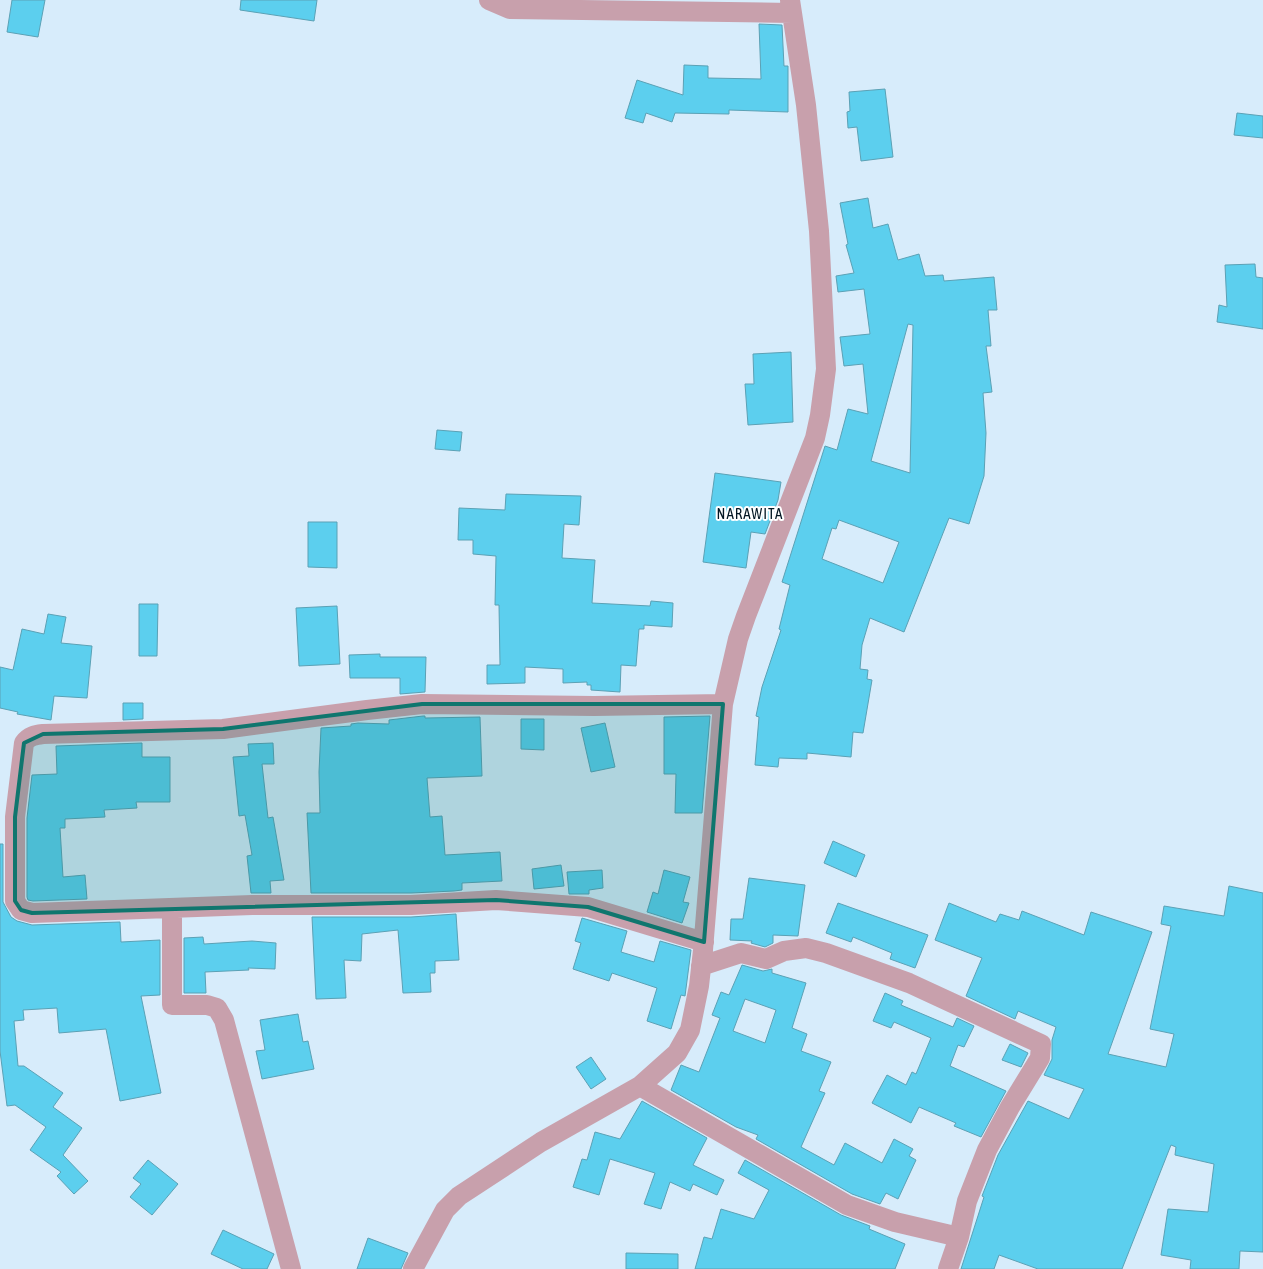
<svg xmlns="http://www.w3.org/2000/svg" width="1263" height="1269" viewBox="0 0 1263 1269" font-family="'Asap Condensed',sans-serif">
<rect width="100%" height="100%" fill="#d7ecfb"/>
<path fill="#5ccfee" stroke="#5ba1b5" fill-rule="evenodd" d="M12,0h33l-7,37 -31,-5z
M241,0h76l-3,21 -74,-11z
M759,24l23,1 2,41h4v46l-59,-2v4l-54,-1 -3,9 -26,-9 -3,10 -18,-5 12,-38 46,15 1,-30 24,1v12l53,1z
M885,89l8,68 -32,4 -4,-34 -9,1 -1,-16 3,-1 -1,-19z
M1237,113l26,3v22l-29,-3z
M868,198l5,30 15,-4 10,36 21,-6 6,22 18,-1 1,6 50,-4 3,33h-9l3,36h-5l6,46 -9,1 3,40 -2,43 -15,48 -20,-6 -45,114 -34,-14 -8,27 -2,24 8,1 -1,9 5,1 -9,53 -10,-1 -2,25 -44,-4v6l-28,-1 -1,9 -23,-2 4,-48 -3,-1 6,-29 19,-57 -2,-1 11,-44 -8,-3 43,-136 12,4 11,-41 20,5 -5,-50 -19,2 -4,-29 30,-3 -6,-45 -26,3 -2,-16 18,-3 -8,-28 2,-1 -8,-41zM908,324l5,1 -3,148 -39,-12zM839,520l60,22 -16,41 -61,-24 10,-31 4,1z
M1255,264l1,13 7,1v51l-46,-7 2,-17 8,2 -2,-42z
M791,352l2,70 -45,3 -3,-41h9l-1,-30z
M437,430l25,2 -2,19 -25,-2z
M715,473l66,9 -3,18 -13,34 -14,-2 -5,36 -43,-6z
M506,494l75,2 -2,29 -15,-1 -2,34 33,2 -3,43 58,3 1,-5 22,2 -1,24 -28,-2v4h-5l-3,37 -15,-1 -1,27 -29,-2v-5h-4v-3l-24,1v-14l-38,-2v16l-38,1v-19h13l-1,-60h-4l1,-49 -23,-2v-14h-15l1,-32 46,2z
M308,522h29v46l-29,-1z
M139,604h19l-1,52h-18z
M337,606l3,58 -41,2 -3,-58z
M48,614l18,3 -5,26 31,3 -5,52 -33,-2 -3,24 -34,-6 1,-2 -18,-4v-41l13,3 9,-41 22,5z
M380,654v3h46l-1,35 -25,2v-16h-50l-1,-23z
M123,703h20v16l-20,1z
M423,716h2v2l55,-1 2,59 -55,2 3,39 12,-1 3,39 55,-3 2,29 -40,2v7l-8,1 -43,2h-100l-4,-80h13l-1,-41 2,-44 30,-2v-2l7,-1 31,1v-4z
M710,716l-8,97h-27l1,-39h-12v-57z
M521,719h23v31l-23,-1z
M605,723l10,44 -24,5 -10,-44z
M142,743v14h28v45h-34l1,6 -33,2 1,7 -40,2v9h-5l3,49 22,-2 2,24 -54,2 -5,-1 -1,-3v-79l5,-43 25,-1 -1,-28z
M273,743l1,21h-12l6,54 5,-1 11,63 -14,1 1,12h-20l-4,-37 5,-1 -7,-40 -6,1 -6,-59 16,-1 -1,-12z
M833,841l32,14 -9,22 -32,-14z
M0,844h3v58l8,15 6,4 15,4 88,-3 1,20 39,-2v55l-19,1 20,97 -41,8 -14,-72 -47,4 -2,-25 -34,2 1,10 -10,1 4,45h6l39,27 -10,14 29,21 -19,27 25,26 -14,13 -17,-18 4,-4 -31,-22 16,-23 -31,-22 -8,1 -7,-55z
M561,865l3,21 -30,3 -2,-20z
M602,870l1,18 -14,2v4h-20l-2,-22z
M664,870l26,7 -7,25 6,1 -7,20 -35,-11 6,-20 5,2z
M749,878l56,7 -7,51 -25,-1v8l-8,4 -14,-4 1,-2 -22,-1 1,-21h12z
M1229,886l34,7v359l-23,-1 -1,18h-49l1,-9 -30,-5 7,-46 40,3 6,-48 -39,-9 1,-8 -5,-2 -49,124h-84l-39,-14 -5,14h-33l23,-72 -2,-1 16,-41 30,-54 41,18 15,-30 -40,-14 8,-16v-19l4,-13 -38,-16 -3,8 -49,-23 16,-38 -47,-18 14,-37 47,19 4,-8 19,6 3,-9 62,24 7,-23 61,20 -44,122 58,13 8,-33 -24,-5 21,-103 -10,-2 3,-18 60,10z
M838,903l90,32 -13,33 -25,-9 2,-6 -39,-16 -2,5 -25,-9z
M456,914l3,46 -24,1v12h-5l1,19 -28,1 -5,-63 -36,4 -1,27 -17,-1 2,38 -30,1 -4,-82h99z
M582,918l45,13 -6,21 33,10 6,-21 31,9 -6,46 -4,-1 -10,34 -24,-8 10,-33 -45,-15 -3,8 -36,-12 8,-26 -6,-2z
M203,937l1,7 48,-3 24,2 -1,26 -27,-1 1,2 -44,2 1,21h-22v-55z
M742,965l21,6 9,-2v4l34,10 -14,45 15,6 -6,17 30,11 -12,29 6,2 -24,54 33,18 11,-22 37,20 12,-24 19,10 -4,7 7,4 -18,39 -12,-6 -6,11 -28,-10 -96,-55 2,-4 -22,-8 -65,-37 10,-25 18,7 21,-54 -8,-3 9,-23 8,3zM745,999l31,11 -11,33 -32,-12z
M885,993l18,8 -2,4 52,22 4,-9 17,8 -10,21 -6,-2 -8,21 56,25 -25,46 -27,-11 2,-3 -37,-16 -8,16 -39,-20 15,-28 19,10 6,-13 4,2 15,-36 -37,-16 -3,6 -18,-7z
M298,1014l5,28 5,-1 6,28 -52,10 -6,-28 9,-1 -5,-30z
M1010,1044l18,9 -7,14 -19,-7z
M591,1057l15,22 -15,10 -15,-22z
M642,1101l65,37 -14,27 31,15 -7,15 -24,-11 -3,7 -20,-9 -9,27 -17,-5 11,-31 -45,-14 -11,36 -26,-8 9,-28 5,1 8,-28 25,7z
M148,1160l30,24 -26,31 -22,-18 11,-13 -8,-6z
M745,1160l96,55 29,11 -1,3 36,15 -10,25h-200l9,-32 8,2 9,-30 33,10 15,-29 -31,-17z
M223,1230l51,24 -7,15h-24l-32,-15z
M368,1238l40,15 -7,16h-44z
M626,1253l52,1v15h-52z"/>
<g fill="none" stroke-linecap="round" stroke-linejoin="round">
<path stroke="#c8a0ac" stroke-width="20" d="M489,0l21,9 282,4
M172,908v97h35l10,3 7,12 67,249
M704,942l-116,-35 -92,-7 -85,5h-159l-220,8 -11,-3 -6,-9v-84l9,-74c5,-7 11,-8 19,-9l180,-5 144,-19 55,-6 172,2 129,-2
M701,966l40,-13 25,6 18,-8 22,-3 20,5 83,30 132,61 -1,14 -30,49 -23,43 -20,51 -8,36 -11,32
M640,1086l207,119 48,17 64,15
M413,1269l32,-59 14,-14 82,-54 99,-56 37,-33 13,-23 9,-44 4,-36 20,-246 15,-65 8,-23 69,-178 5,-23 6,-46 -7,-138 -13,-126 -16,-105"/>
</g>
<path fill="#0f766e" fill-opacity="0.2" stroke="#0f766e" stroke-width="4" stroke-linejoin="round" d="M422,704h301l-19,238 -116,-35 -92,-7 -464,13 -11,-3 -6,-9v-84l9,-74 19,-9 180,-5z"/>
<g text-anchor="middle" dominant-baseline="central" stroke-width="4" stroke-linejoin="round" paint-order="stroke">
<g font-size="15" letter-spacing="1" fill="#021623" stroke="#fff">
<text x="750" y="513">NARAWITA</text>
</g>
</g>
</svg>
